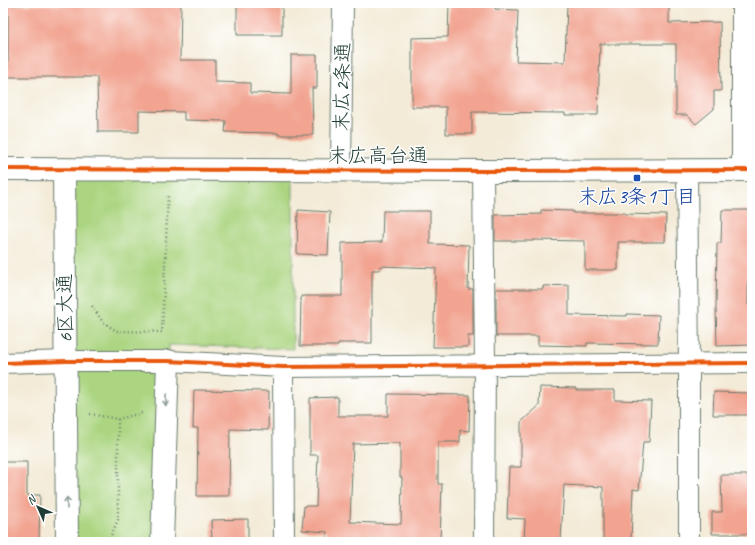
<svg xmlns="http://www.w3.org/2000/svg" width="755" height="545" viewBox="0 0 755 545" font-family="Caveat,'Klee One',sans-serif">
<rect width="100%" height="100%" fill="#fff"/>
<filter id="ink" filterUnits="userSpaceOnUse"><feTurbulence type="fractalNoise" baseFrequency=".025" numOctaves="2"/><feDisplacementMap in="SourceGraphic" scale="8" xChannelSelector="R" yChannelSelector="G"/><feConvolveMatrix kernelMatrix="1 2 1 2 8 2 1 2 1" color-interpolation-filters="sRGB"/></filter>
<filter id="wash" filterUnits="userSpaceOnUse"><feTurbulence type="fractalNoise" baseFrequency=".012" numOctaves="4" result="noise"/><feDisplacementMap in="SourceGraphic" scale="16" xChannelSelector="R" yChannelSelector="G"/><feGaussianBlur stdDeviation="0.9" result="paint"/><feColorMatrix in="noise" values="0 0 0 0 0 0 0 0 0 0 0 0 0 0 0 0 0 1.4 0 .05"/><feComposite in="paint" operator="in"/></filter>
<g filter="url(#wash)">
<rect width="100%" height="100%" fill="#f3ebd7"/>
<path fill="#abd581" stroke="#65895a" d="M64,169l229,1v179l-124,-4 -7,197h-95z"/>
<g id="blocks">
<path fill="#f2a491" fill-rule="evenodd" d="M97,3h84l-1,57h35v22l35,1v10l41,1v-39h26v33h-5l1,47h-35v-2l-53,-1 1,-11 -42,-1v-8l-45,-1v21h-41l-1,-55h-89v-72l89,-1z
M237,3h45v32h-45z
M449,3h46v6l23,1 -2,51 49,1 2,-59h102v20l51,-1 1,69h-7v18l-18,15 -9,-9h-11v-71h-76l-2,71h-33v-2l-93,-1v22h-26v-27h-34v-69l36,-1z
M298,210l32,2 -2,43 -31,-1z
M541,210l32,1v2h52v1l41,1 -1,27h-47v28h-33v-29l-52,-1v1h-38v-26l46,-1z
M722,210h30v29h-3l-1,66h4v40l-35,1 -1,-39 1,-64h4z
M383,211h47v33l39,1 -1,44h5v47h-5v11h-35l3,-79 -56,-2v4h-8v73h-34v3h-38l1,-50h41v-53l40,-1z
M569,285v30l58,1v-2l32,1 -1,29 -71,-1v3l-49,-1v-9h-42v-47h47v-3z
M540,387l36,1v2h39v10l36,1 -2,41h-6l-4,48 -6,-1 -2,53h-28v-55l-39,-2 -3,57h-37l1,-23 -18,-1 2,-51h12v-45l18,-16z
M194,390l75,1 -1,39 -38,-1 -1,67h-32l1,-68h-5z
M714,392l38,1v22h-39z
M388,394l82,1 -1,36 -9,-1v12h-22v42h4l-2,58h-113v-10l-25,-2 2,-24h12l2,-51h-8v-57l28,-1v19h50zM400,443v34h2l-1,47 -51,-2 3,-78z
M4,462h23v33h13l-1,47h-36z
M721,475h31v59h-40v-22h10z
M248,519v23h-36l-1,-22z"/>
</g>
</g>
<g filter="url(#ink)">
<use href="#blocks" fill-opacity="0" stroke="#697a6d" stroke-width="1"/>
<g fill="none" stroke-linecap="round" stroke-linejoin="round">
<g stroke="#697a6d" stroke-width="22">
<path id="minor" d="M742,3v167
M341,170l2,-167
M687,170l2,194v178
M483,171l2,193 -1,178
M3,363l63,-2h102l115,6 469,-4
M283,367l1,175"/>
</g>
<g stroke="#697a6d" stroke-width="24">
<path id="tertiary" d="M3,169l480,2 269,-1
M64,169l3,373
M162,542l6,-181"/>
</g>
<path stroke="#697a6d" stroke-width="2.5" stroke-dasharray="1 3" stroke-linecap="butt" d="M92,306l10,15 14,10 46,1 6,-137
M90,414l28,5 24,-6
M108,542l10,-22v-101"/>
<use href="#minor" stroke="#fff" stroke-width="20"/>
<use href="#tertiary" stroke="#fff" stroke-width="22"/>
<g stroke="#fff" stroke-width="6">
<path id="cycleway" d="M3,169l480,2 269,-1
M3,363l63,-2h102l115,6 469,-4"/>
</g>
<use href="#cycleway" stroke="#e8590c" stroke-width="4"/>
</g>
<defs><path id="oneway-shaft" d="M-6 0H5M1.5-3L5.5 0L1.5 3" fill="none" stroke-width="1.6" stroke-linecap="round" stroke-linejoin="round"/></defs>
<g stroke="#8f9e9a">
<use href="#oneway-shaft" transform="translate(166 400) rotate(92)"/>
<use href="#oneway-shaft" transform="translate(67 503) rotate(-90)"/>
</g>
</g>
<rect fill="#1a4fb4" stroke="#fff" stroke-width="1.5" x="633" y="174" width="8" height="8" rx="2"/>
<g text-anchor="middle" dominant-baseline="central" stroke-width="3" stroke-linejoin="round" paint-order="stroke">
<g font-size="20" fill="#1f3d34" stroke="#fff">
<text transform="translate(342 87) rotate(-89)">末広2条通</text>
<text x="378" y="155">末広高台通</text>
<text transform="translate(65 308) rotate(-91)">6区大通</text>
</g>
<g font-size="20" fill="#164399" stroke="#fff">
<text x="637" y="196">末広3条1丁目</text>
</g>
</g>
<rect width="755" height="545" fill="none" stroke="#fff" stroke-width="16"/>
<g transform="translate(38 507) rotate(315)" stroke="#ffffff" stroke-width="3" paint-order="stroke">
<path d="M0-3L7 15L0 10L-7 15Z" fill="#1f3d34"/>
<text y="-6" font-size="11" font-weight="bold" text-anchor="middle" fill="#1f3d34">N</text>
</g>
</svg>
